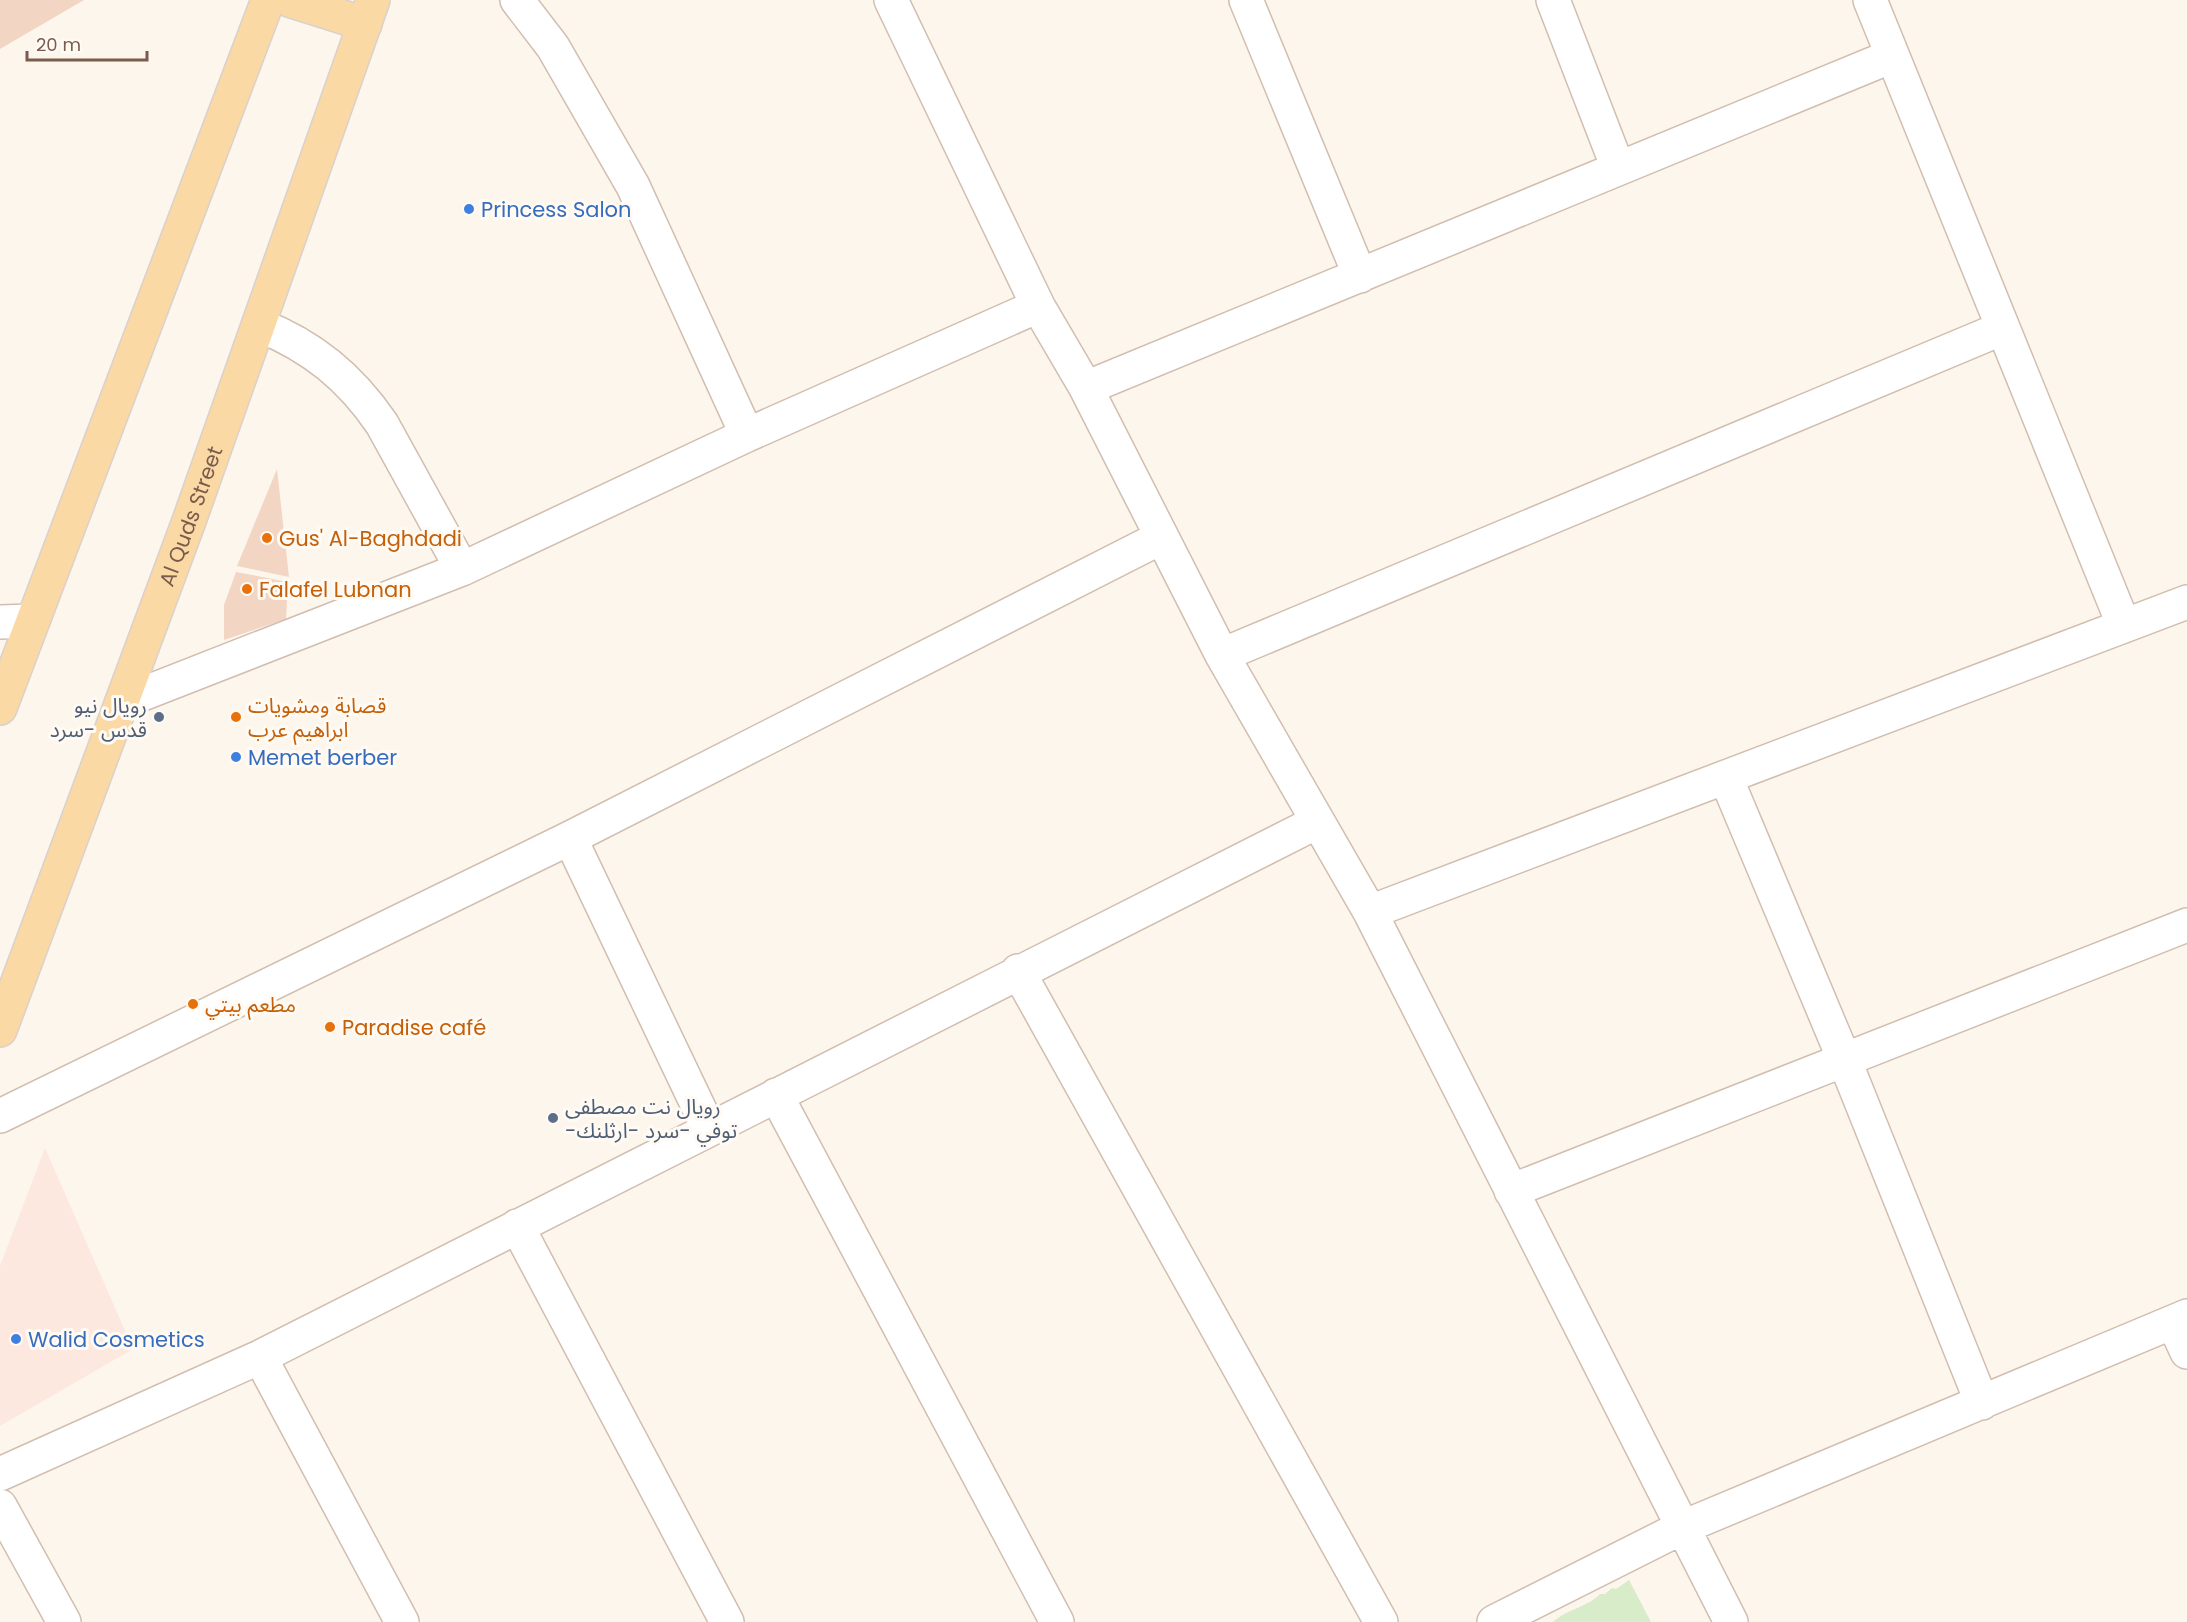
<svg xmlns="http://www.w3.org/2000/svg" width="2187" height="1622" viewBox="0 0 2187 1622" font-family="Poppins,'Noto Sans Arabic',sans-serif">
<rect width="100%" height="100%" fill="#fdf6ec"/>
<path fill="#fde8e0" d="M45,1148l88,201 -133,77v-160z"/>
<path fill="#d8ecc9" d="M1629,1580l22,42h-98c14,-13 33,-14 47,-28h5l7,-6 4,1z"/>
<path fill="#f3d5c3" d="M0,0h84l-84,49z
M277,469l12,108 -52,-11z
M236,572l52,10 -2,37 -62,21v-35z"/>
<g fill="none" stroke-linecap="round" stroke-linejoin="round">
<g stroke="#d1beb0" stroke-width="36">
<path id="minor" d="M517,0l36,47 80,139 114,249
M891,0l147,306 48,82 136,267 148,257 361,710
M1246,0l114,276
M1553,0l65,168
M1870,0l254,626
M259,325c53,21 91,52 123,99l80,145
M1086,388l806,-332
M0,622l31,-1
M1222,655l781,-327
M122,702l340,-133 285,-134 291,-129
M1726,778l118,281 138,344
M570,838l139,291
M1370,912l817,-310
M1018,971l363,651
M776,1095l281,527
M0,1116l570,-278 592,-301
M1511,1191l676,-266
M517,1226l210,396
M2173,1322l14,30
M260,1357l142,265
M0,1474l260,-117 1057,-535
M0,1506l64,116
M1494,1622l187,-94 506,-212"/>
</g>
<g stroke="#dad1cd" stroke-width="36">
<g id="major">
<path d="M289,0l76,24"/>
<path d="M0,708l268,-708"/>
<path id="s1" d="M0,1030l189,-509 184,-521"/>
</g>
</g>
<use href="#minor" stroke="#fff" stroke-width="33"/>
<use href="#major" stroke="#fbd9a5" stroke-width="33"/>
</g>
<g fill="#3f7fe0" stroke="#fffaf3" stroke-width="2">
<circle cx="469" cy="209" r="6"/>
<circle cx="236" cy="757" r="6"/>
<circle cx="16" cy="1339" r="6"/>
</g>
<g fill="#e8710a" stroke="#fffaf3" stroke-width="2">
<circle cx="267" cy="538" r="6"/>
<circle cx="247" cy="589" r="6"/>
<circle cx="236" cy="717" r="6"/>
<circle cx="193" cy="1004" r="6"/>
<circle cx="330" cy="1027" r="6"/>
</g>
<g fill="#5c6f8a" stroke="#fffaf3" stroke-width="2">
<circle cx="159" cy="717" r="6"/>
<circle cx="553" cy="1118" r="6"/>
</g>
<g text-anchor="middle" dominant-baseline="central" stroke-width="6" stroke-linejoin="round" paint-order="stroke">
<g font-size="21" fill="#366cbe" stroke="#fffaf3" text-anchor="start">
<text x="481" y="209">Princess Salon</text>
<text x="248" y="757">Memet berber</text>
<text x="28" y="1339">Walid Cosmetics</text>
</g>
<g font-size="21" fill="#7a5c4d" stroke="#fffaf3">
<text stroke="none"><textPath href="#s1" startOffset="548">Al Quds Street</textPath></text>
</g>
<g font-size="21" fill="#c56008" stroke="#fffaf3" text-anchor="start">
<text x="279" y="538">Gus' Al-Baghdadi</text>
<text x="259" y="589">Falafel Lubnan</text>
<text x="248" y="705">قصابة ومشويات<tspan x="248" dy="24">ابراهيم عرب</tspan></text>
<text x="205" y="1004">مطعم بيتي</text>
<text x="342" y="1027">Paradise café</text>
</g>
<g font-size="21" fill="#4e5e75" stroke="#fffaf3" text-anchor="end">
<text x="147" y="705">رويال نيو<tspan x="147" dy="24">قدس -سرد</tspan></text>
<text x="565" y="1106" text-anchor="start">رويال نت مصطفى<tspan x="565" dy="24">-توفي -سرد -ارثلنك</tspan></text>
</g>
</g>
<path d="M27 51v9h120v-9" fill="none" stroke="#7a5c4d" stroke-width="3"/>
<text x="36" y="51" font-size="18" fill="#7a5c4d" stroke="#fffaf3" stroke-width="4.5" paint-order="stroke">20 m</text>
</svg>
